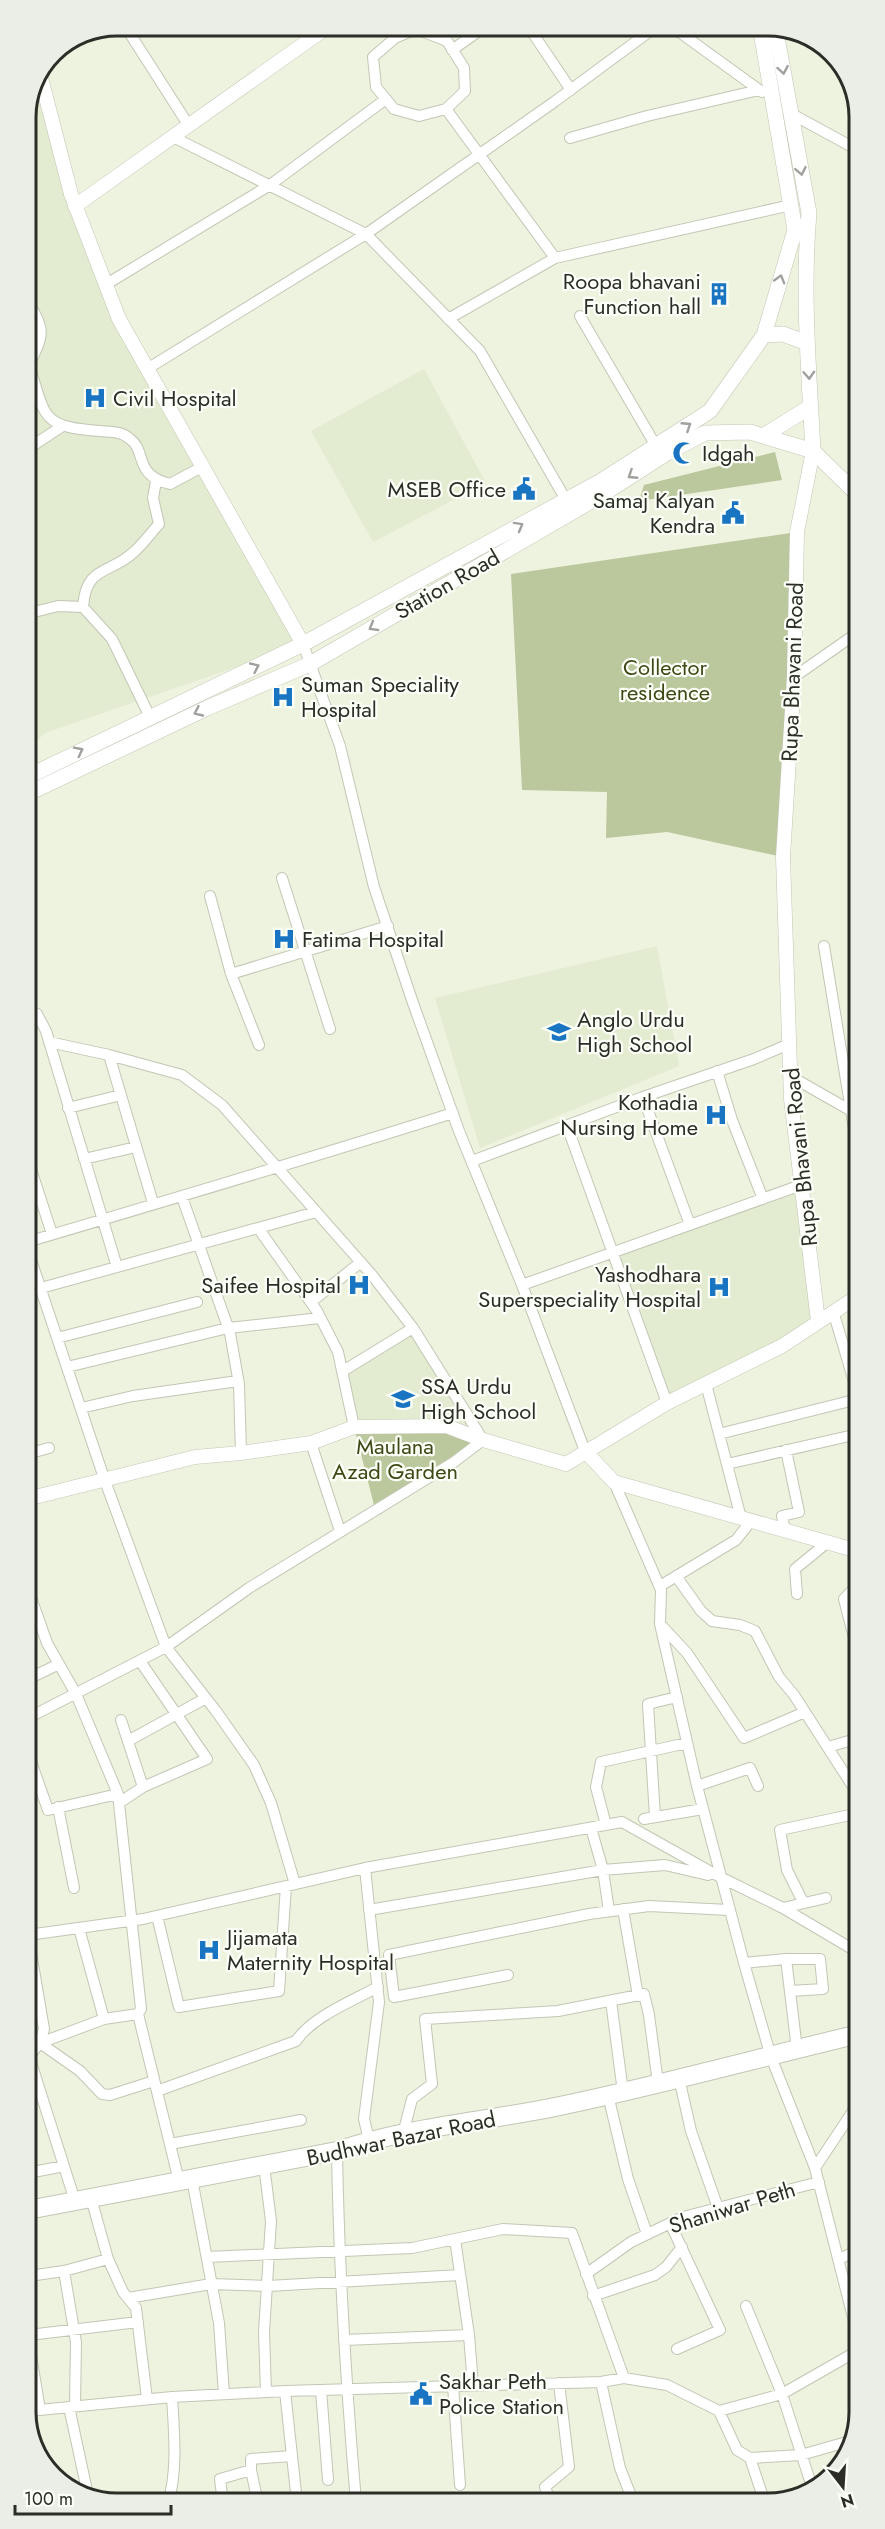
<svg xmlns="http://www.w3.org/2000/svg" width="885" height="2529" viewBox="0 0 885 2529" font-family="Jost,sans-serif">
<rect width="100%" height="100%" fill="#eef3e0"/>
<path fill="#e3ebd0" d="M41,78l30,116 48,125 184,325 -258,89 -18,17 -1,-638z
M424,369l62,114 -113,59 -62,-111z
M657,946l22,120 -199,82 -45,-150z
M801,1185l17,136 -151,82 -55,-150z
M413,1328l70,112 -129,-13 -11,-56z"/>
<path fill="#bbc79c" d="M775,452l7,28 -143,21 5,-16z
M797,532l-14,325 -116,-25 -61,6 1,-46 -85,-2 -11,-216z
M446,1426l37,14 -108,69 -21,-82z"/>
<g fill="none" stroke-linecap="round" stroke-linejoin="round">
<g stroke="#c1c7b4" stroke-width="12">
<path id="minor" d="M125,26l64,100
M385,26l10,12
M528,26l43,64
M671,26l91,66
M452,50l34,-24
M446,109l-27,7 -25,-7 -18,-22 -3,-30 22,-19 21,-9 31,12 17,27 1,23 -19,18 109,149
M790,113l66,36
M173,137l193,97 114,117 86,149
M570,138l77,-22 112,-26
M105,285l165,-100 116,-86
M26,297c18,34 20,33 3,68 17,52 11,62 71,66 11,1 21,0 30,8 17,12 3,36 40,45l32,-17
M580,316l76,130
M448,319l107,-61 236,-53
M147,369l219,-135 188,-132 103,-76
M26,450l35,-23
M83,607c3,-42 26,-32 51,-55 9,-8 17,-19 25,-28l-6,-26 3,-17
M26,614l32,-8 25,1 29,32 38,78
M303,644l37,102 34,141 39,116 46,128 63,154 63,166
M794,677l63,-44
M282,878l48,151
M210,896l21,78 28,71
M824,946l34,207
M231,974l157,-48
M27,1009l10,5 9,17 71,236
M109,1055l44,148
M717,1071l15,49 31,79
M846,1073l12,-7
M790,1076l65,37
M643,1097l47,128
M68,1108l53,-13
M567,1126l100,277
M27,1157l25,77
M84,1159l52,-12
M472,1161l171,-64 111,-38 35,-15
M182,1197l48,136 9,51 2,69
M316,1212l-58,16 59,83 21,41 16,75
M27,1242c142,-42 284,-84 426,-129
M27,1248l77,230 62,169 50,64 38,54 17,38 24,81
M522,1285l279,-100
M41,1288l217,-60
M311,1302l50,-40
M833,1311l25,84
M57,1338l140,-36
M67,1367l161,-39 92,-10
M343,1371l70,-43
M706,1384l35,134
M81,1408l52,-12 105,-15
M719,1434l139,-35
M311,1443l29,88
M27,1454l22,-6
M727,1464l131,-30
M614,1482l47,108 -1,34 37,162 47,177 27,94 44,111 44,173
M785,1530l-3,-14 17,-4 -13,-62
M676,1576l25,35 11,10 28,4 15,6 24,46 15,18 65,101
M858,1584l-14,15 14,54
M660,1586l76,-46 15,-19
M28,1589l19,54 29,51 42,100
M797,1594l-2,-25 33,-27
M660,1624l27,29 57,85 61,-26
M28,1679l31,-15
M28,1718l138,-71 83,-59 205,-126 29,-22 -70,-112 -41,-53 -150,-170 -40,-30 -73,-20 -60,-13
M121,1720l22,67
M128,1741l78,-43
M828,1747l31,-9
M28,1753l20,57 70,-16 23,215 -3,5 41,167
M697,1786l53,-18 8,18
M119,1803l24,-16 64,-28 -67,-98
M58,1807l16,81
M655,1817l-7,-113 29,-7
M644,1819l59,-10
M606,1825l-10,-38 5,-25 86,-19
M591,1828l12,42 6,41
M365,1868l14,134 -15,117 5,21
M803,1902l-16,-32 -7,-40 79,-17
M783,1908l43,-10
M623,1909l15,87
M369,1910l234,-40 62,-5 43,10
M157,1916l22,91 100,-16 7,-105
M79,1928l25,91 34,-5
M28,1935l115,-16 222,-51 257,-46 98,55 63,31 76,45
M28,1935l16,94 -4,14 -12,14
M744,1963l42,-4
M508,1975l-114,22 -5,-42 200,-41 60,-8 80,4
M790,1991l33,-2 -3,-30h-34l11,90
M611,2001l12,91
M104,2019l-64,24 40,28 22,23 8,1 44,-14
M29,2056l46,145
M679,2078l12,53 27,77
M157,2091l139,-50c16,-24 56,-40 82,-54
M608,2095l20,84 19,55
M403,2134l9,-35 20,-15 -7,-65 133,-8 86,-17 5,21 9,68
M170,2144l131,-24
M337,2151c2,118 9,234 19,351
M264,2165l7,56 -7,111 2,60
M815,2168l44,-66
M28,2173l36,-7
M192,2179l27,144 5,71
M91,2198l17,61 15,33 13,16 11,91
M859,2208l-3,1 3,12
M670,2223l50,107 -43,19
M207,2257l205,-9 91,-19 69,4 52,145
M839,2259l20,-9
M64,2271l12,71 -1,64
M586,2274l45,-32 52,-25 136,-35
M29,2276l35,-5 44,-12
M593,2296l62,-21 11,-8 16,-20
M128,2298l83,-14 57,2 192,-11
M746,2306l36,88 30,93
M29,2335l109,-13
M469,2335l4,50
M344,2340l125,-5 -14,-96
M29,2343l11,67
M601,2382l23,-4 43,7 52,26 18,39 13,8 14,42
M453,2385l7,100
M321,2390l7,90
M285,2391l7,65
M69,2407l19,88
M29,2411l143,-14 113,-6 316,-9 19,86 13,33
M719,2411l63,-17 77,-44
M750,2458l51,-3 49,-14
M251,2470v-11l41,-3 5,46
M550,2501l-5,-14 24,-20 -10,-84
M168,2503c10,-33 6,-72 4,-106
M223,2503l-3,-24 31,-9 7,33"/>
</g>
<g stroke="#c1c7b4" stroke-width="15">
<path id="tertiary" d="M41,78l30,116 48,125 184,325
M75,206l254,-180
M813,451l-16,81 -3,145 -11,180 8,242 27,222
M585,1451l29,31 244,69
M27,1499l168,-42 46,-4 70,-10 43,-16 92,-1 37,14 83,24 101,-61 115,-57 76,-50"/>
</g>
<g stroke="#c1c7b4" stroke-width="16">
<path id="secondary" d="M775,26l34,187c-7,79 0,159 4,238
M764,335l19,-1 24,9
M763,436l47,-29
M27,777l276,-133 298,-163 109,-70 54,-76 31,-105 -35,-204
M27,794l180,-86 103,-44 290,-168 67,-43 38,-20 45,-1 63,19 44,43"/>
</g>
<g stroke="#c1c7b4" stroke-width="20">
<path id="trunk" d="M28,2210l309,-59c70,-24 145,-29 218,-44 102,-21 203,-49 304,-73"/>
</g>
<use href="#minor" stroke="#fff" stroke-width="10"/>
<use href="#tertiary" stroke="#fff" stroke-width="14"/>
<use href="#secondary" stroke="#fff" stroke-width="15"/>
<use href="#trunk" stroke="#fff" stroke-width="18"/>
</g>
<defs><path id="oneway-chevron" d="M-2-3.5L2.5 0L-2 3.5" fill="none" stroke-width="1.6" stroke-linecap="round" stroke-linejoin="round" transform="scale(1.5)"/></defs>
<g stroke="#a0a09d">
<use href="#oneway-chevron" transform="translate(783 70) rotate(80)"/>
<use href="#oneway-chevron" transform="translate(801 171) rotate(79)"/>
<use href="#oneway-chevron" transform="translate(780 279) rotate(-74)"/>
<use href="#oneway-chevron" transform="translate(809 375) rotate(87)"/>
<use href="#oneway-chevron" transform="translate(687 426) rotate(-33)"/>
<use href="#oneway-chevron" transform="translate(632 475) rotate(147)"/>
<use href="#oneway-chevron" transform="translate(519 526) rotate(-29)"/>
<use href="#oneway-chevron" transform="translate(373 627) rotate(150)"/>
<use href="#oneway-chevron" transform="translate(255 667) rotate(-25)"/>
<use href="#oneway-chevron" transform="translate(198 712) rotate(155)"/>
<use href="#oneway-chevron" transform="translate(79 751) rotate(-27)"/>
</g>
<defs>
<g id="building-bare" transform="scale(1.8)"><path d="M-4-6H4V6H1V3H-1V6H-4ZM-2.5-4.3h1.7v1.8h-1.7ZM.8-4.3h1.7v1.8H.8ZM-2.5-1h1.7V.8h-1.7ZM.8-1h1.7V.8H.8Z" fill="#1975c2" stroke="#fcfff7" stroke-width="2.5" paint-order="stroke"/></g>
<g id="hospital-bare" transform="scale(1.8)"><path d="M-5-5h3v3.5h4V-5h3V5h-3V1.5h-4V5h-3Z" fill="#1975c2" stroke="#fcfff7" stroke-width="2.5" paint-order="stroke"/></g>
<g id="mosque-bare" transform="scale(1.8)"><path d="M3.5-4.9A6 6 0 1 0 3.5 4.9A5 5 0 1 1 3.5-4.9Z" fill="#1975c2" stroke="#fcfff7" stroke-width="2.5" paint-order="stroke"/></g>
<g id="civic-bare" transform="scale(1.8)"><path d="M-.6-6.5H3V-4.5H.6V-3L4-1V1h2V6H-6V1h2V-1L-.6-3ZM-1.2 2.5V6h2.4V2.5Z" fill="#1975c2" stroke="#fcfff7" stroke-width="2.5" paint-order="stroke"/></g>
<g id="school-bare" transform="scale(1.8)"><path d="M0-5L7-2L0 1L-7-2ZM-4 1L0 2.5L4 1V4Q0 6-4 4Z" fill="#1975c2" stroke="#fcfff7" stroke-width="2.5" paint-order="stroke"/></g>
</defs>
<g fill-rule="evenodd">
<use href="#building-bare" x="719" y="294"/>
<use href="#hospital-bare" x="95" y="398"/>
<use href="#mosque-bare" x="684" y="453"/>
<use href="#civic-bare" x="524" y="489"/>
<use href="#civic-bare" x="733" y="513"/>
<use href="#hospital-bare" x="283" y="697"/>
<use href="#hospital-bare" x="284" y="939"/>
<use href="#school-bare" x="559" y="1032"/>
<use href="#hospital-bare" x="716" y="1115"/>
<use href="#hospital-bare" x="359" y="1285"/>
<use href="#hospital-bare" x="719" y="1287"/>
<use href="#school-bare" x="403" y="1399"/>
<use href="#hospital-bare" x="209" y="1950"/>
<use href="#civic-bare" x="421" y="2394"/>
</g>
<g text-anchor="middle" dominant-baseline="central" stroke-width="4.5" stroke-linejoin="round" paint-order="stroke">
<g font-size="22" fill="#2b2d26" stroke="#fcfff7" text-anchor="start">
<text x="701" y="281" text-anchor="end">Roopa bhavani<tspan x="701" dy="25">Function hall</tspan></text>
<text x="113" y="398">Civil Hospital</text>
<text x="702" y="453">Idgah</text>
<text x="506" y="489" text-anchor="end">MSEB Office</text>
<text x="715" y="500" text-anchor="end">Samaj Kalyan<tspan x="715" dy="25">Kendra</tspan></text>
<text x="301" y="684">Suman Speciality<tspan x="301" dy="25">Hospital</tspan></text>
<text x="302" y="939">Fatima Hospital</text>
<text x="577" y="1019">Anglo Urdu<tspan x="577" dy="25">High School</tspan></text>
<text x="698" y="1102" text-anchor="end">Kothadia<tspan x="698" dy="25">Nursing Home</tspan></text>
<text x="701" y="1274" text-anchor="end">Yashodhara<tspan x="701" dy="25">Superspeciality Hospital</tspan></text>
<text x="341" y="1285" text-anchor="end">Saifee Hospital</text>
<text x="421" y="1386">SSA Urdu<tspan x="421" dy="25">High School</tspan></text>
<text x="227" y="1937">Jijamata<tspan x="227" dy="25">Maternity Hospital</tspan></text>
<text x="439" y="2381">Sakhar Peth<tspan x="439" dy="25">Police Station</tspan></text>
</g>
<g font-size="22" fill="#2b2d26" stroke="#fcfff7">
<text transform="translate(447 584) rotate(-30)">Station Road</text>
<text transform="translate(792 672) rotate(-88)">Rupa Bhavani Road</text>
<text transform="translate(800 1157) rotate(-96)">Rupa Bhavani Road</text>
<text transform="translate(401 2138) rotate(-12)">Budhwar Bazar Road</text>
<text transform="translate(732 2207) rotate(-17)">Shaniwar Peth</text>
</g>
<g font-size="22" fill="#3d4815" stroke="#fcfff7">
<text x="665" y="667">Collector<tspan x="665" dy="25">residence</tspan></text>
<text x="395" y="1446">Maulana<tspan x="395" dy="25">Azad Garden</tspan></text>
</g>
</g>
<path d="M0 0H885V2529H0ZM117 36H768A81 81 0 0 1 849 117V2412A81 81 0 0 1 768 2493H117A81 81 0 0 1 36 2412V117A81 81 0 0 1 117 36Z" fill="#ebeee6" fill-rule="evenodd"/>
<path fill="none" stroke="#2b2d26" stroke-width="3" d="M117 36H768A81 81 0 0 1 849 117V2412A81 81 0 0 1 768 2493H117A81 81 0 0 1 36 2412V117A81 81 0 0 1 117 36Z"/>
<g transform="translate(843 2487) rotate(163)" stroke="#fcfff7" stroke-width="4.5" paint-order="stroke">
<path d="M0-4.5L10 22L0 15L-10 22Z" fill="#2b2d26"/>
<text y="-9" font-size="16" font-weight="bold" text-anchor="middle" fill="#2b2d26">N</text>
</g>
<path d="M15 2505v9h156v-9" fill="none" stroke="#2b2d26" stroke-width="3"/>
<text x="24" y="2505" font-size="18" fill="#2b2d26" stroke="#fcfff7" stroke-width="4.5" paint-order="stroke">100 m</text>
</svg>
